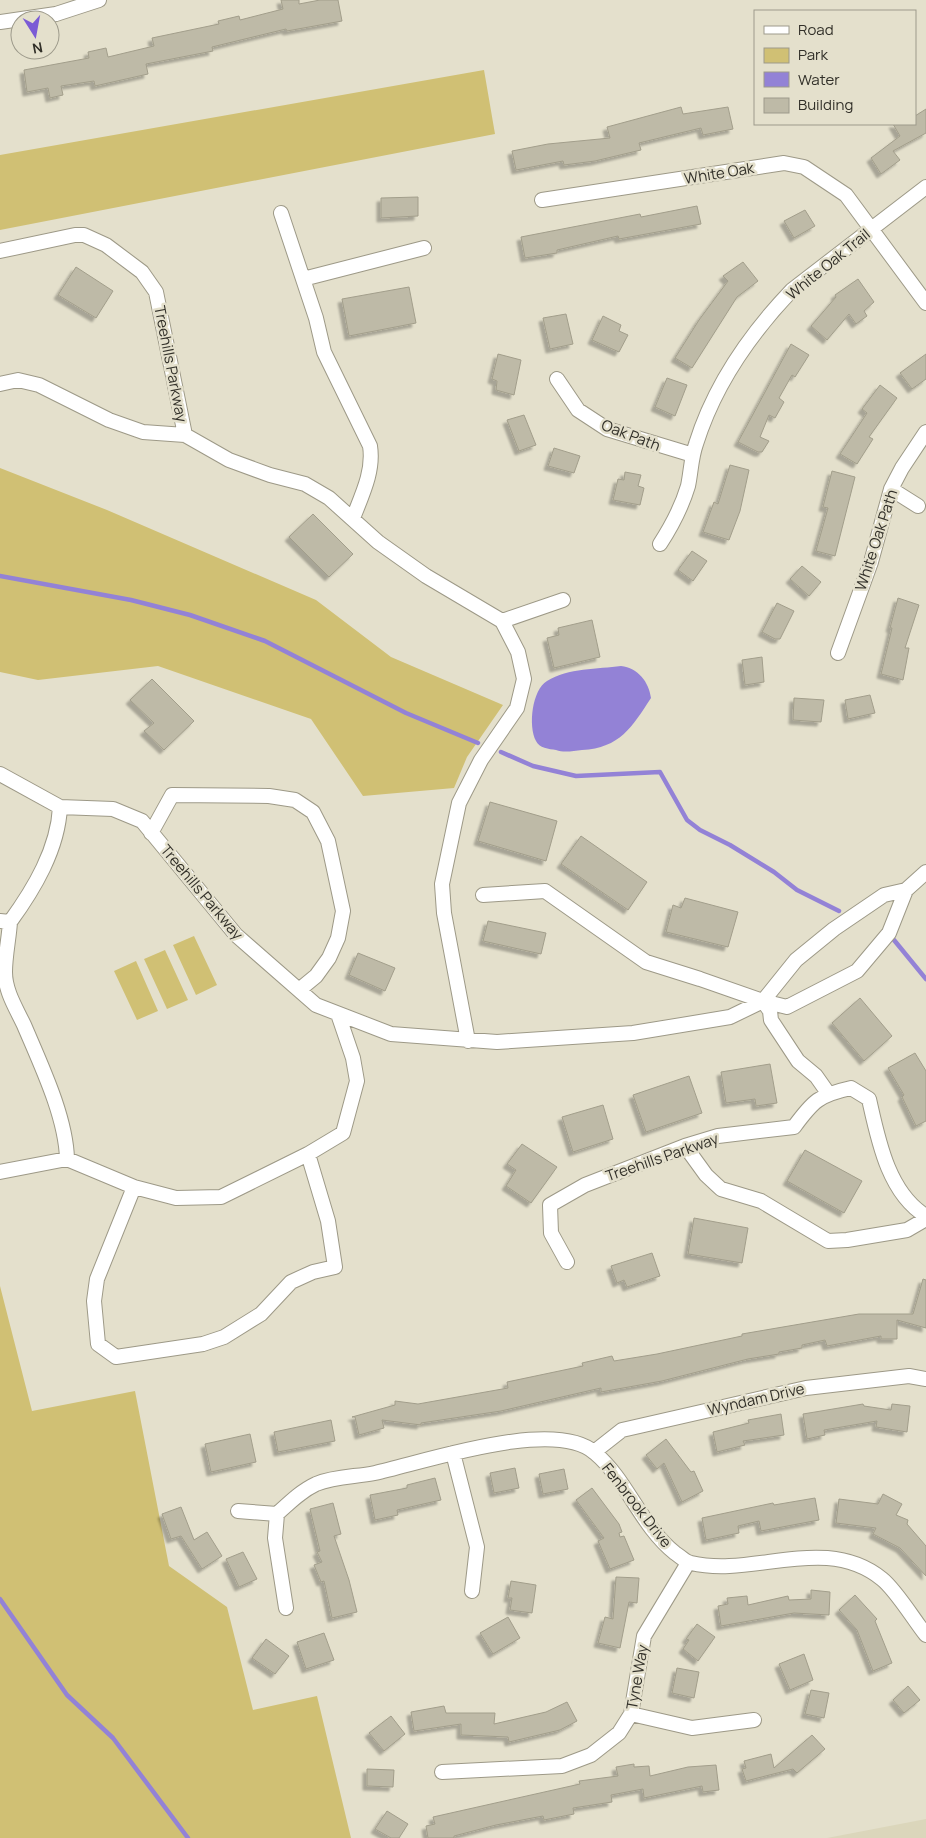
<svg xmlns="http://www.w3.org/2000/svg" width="926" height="1838" viewBox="0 0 926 1838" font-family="Manrope,sans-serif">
<defs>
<filter id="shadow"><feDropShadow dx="-4" dy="4" stdDeviation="1" flood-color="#0004"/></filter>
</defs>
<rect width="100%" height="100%" fill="#e4e0cc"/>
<path fill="#dbd6bb" d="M926,1819v19h-99z"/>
<path fill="#d0c074" d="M484,70l11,64 -495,96v-75z
M0,468l107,42 209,90 75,57 112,48 -36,52 -13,31 -91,8 -52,-77 -153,-53 -120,14 -38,-8z
M194,936l23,49 -21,10 -23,-50z
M165,950l23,50 -21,9 -23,-50z
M136,961l22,50 -21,9 -23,-49z
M0,1286l32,125 103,-20 34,175 58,41 26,103 64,-14 34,142h-351z"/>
<path fill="#9382d6" d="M621,666c17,2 28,16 30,32 -19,29 -31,50 -69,52 -9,1 -18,3 -26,0 -7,-1 -17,-2 -20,-9 -8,-15 -4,-51 11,-60 21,-13 51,-12 74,-15z"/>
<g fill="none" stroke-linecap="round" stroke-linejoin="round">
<path stroke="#9382d6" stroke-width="4.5" d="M0,576l131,24 59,15 75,26 141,72 72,30
M501,752l32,14 43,10 84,-4 27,48 13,10 30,15 44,27 23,18 42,21
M894,940l32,39
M0,1599l67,96 46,43 75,100"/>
</g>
<path fill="#bebaa7" stroke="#a29e8b" filter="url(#shadow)" d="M281,0h18v4l21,-4h18l4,21 -55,10 -1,-2 -74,18 1,4 -67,13 2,10 -53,12 -1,-5 -33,5 2,9 -13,3 -2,-10 -21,4 -3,-22 65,-12 -1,-6 18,-4 2,9 46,-11 -2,-8 67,-14 -1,-3 21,-5 1,4 43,-11z
M681,107l2,7 45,-7 5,22 -30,6 -2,-7 -62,15 2,7 -46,11 -31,4 -1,-4 -47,9 -4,-19 36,-7 62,-6 -3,-11z
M926,109v24l-33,18 7,9 -19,14 -10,-16 29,-22 -7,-12h22v-8z
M418,197v19l-37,2v-20z
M697,206l4,18 -82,15 -1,-3 -61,14v3l-32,5 -4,-21 119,-23 1,3z
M805,210l10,16 -21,12 -10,-17z
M743,262l15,19 -21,16 -45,71 -17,-10 24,-38 29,-39 -5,-5z
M76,267l37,24 -17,27 -38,-23z
M858,279l16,23 -10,9 3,5 -11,8 -7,-10 -22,26 -16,-14 25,-29 -1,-2z
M409,287l7,36 -67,13 -7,-37z
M566,314l7,30 -23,5 -7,-31z
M603,316l18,9 -2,6 9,4 -9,17 -27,-12z
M791,344l18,11 -14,22 -3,-2 -13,23 5,4 -9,16 -6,-3 -9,22 9,4 -7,11h-4l-20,-10z
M498,354l23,6 -7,35 -18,-5 1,-9 -5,-2z
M926,354v25l-14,10 -12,-16z
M667,378l20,7 -12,31 -20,-9z
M880,385l17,13 -28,39 4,2 -16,25 -17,-10 27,-41 -5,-4z
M524,415l12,30 -17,6 -12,-31z
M554,448l26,8 -6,17 -26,-7z
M730,465l19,5 -9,41 -11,29 -26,-8 11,-30 4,2z
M832,471l23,6 -20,79 -19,-5 12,-43 -5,-1z
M625,472l16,3 -3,11 6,2 -4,17 -27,-5 5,-21 6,1z
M313,514l40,40 -24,23 -40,-40z
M692,551l15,10 -14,20 -15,-11z
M802,566l19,16 -12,14 -19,-17z
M898,598l21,7 -14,43h4l-6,32 -22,-6 11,-46h-2z
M777,603l17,8 -14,28h-5l-13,-7z
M592,620l8,37 -46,11 -7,-30 12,-3 -1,-7z
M762,657l2,25 -19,3 -3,-25z
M152,679l42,42 -30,29 -20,-19 10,-8 -24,-23z
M870,695l5,18 -27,6 -3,-19z
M794,698l30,2 -3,22 -28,-2z
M490,802l67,19 -11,40 -68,-20z
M581,836l66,46 -19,28 -67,-46z
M685,898l53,14 -10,35 -62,-15 7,-27 8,3z
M488,921l58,12 -5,21 -58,-13z
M358,953l37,15 -10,23 -36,-16z
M860,998l32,38 -28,25 -32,-38z
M915,1053l11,18v50l-10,5 -14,-29 2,-2 -16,-27z
M770,1064l7,39 -21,3 -1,-7 -29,4 -5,-31z
M689,1076l13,37 -56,19 -13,-37z
M603,1105l10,34 -40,13 -11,-35z
M522,1144l35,23 -26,36 -25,-17 10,-16 -9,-6z
M805,1150l57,31 -18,32 -57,-32z
M694,1218l54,10 -6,35 -54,-9z
M652,1253l8,23 -33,11 -3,-7 -7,3 -6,-17z
M923,1279l3,1v48l-29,-8v19h-16v-3l-54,10 -2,-6 -23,5v3l-23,4v2l-31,5 -86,22 -61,11v-4l-100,23 -80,12v2l-39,-5 2,8 -25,7 -4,-18h-3l43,-12v-4l23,3 90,-16 -1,-6 76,-16 -1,-3 30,-7 2,5 43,-7 85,-18v-2l117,-20h54z
M863,1404l1,2 27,4 1,-6 18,2 -3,26 -31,-5 1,-6 -53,9 1,5 -18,4 -4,-25z
M781,1414l3,21 -41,6 2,4 -28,7 -4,-20 36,-9 -1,-3z
M331,1420l4,21 -57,11 -4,-20z
M250,1434l6,28 -45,10 -6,-28z
M666,1439l25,33 3,-1 9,20 -21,11 -18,-39 -7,6 -11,-14z
M515,1468l4,20 -25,5 -4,-20z
M564,1469l4,20 -25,5 -4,-20z
M435,1478l6,22 -44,10 1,5 -23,5 -5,-25 37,-7v-3z
M592,1488l27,36 3,8 -3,1 1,4 4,-1 10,24 -24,9 -12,-28 6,-3 -28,-38z
M883,1494l19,10 -6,11 12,5 -1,4 19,22v30l-26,-28 -27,-14 3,-6 -40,-5 3,-24 39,5z
M815,1498l4,22 -58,11 -2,-10 -21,5 1,7 -33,7 -4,-22 71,-15 1,2z
M333,1503l8,31 -7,2 15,44 8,32 -25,6 -8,-37 -3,1 -7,-17 8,-3 -5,-10 3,-1 -10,-42z
M181,1507l13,33 13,-8 15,24 -20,13 -21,-33 -10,3 -9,-25z
M243,1552l14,27 -18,8 -13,-28z
M616,1577l23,1 -2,25 -8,-1 -9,46 -22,-5 7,-26 8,2z
M511,1581l25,4 -4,28 -22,-3 2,-12h-4z
M811,1590l19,2 -1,23 -35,-2 -73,13 -3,-20 10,-2 -1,-6 20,-2 1,9 40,-9 1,4 22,-1z
M855,1595l22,24 -2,2 17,42 -19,8 -16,-41 -18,-20z
M508,1617l12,21 -27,16 -13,-21z
M697,1624l18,13 -17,24 -15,-12 6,-9 -3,-1z
M324,1633l10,27 -28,9 -9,-27z
M266,1639l23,17 -14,18 -23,-16z
M804,1654l9,26 -23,10 -11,-26z
M677,1668l22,4 -5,26 -22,-5z
M908,1686l12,14 -16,13 -11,-13z
M811,1690l18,3 -5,25 -19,-4z
M567,1702l10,19 -17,9 -51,12 -1,-5 -47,-2v-11l-47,7 -3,-19 33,-6 2,7h49l-1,11 52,-12z
M391,1716l14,18 -21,17 -15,-18z
M812,1735l13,14 -28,24 -4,-4 -47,12 -4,-12 4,-1 -2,-7 27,-7 3,14z
M634,1764v3l15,-1 1,10 38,-9 28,-2 3,25 -16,2 -1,-6 -58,12 -1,-9 -32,6 1,7 -39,6 1,6 -30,6 -1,-4 -47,9 -42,11v2h-26l-2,-12 9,-2 -2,-7 147,-33 -1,-3 39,-5 -2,-9z
M367,1769l27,1 -1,17 -26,-1z
M387,1811l21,13 -9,14h-8l-16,-9z"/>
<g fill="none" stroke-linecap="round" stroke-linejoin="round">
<g stroke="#9d9987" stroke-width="16">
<path id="street" d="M0,22l56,-8 43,-14
M542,200l242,-37 20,4 42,28 80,108
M281,213l35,105 8,34 46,94c4,25 -8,49 -17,72
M0,251l75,-16h9l22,10 36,27 14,20 29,143
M303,279l121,-31
M557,379l21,31 29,19 86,26
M0,384l18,-4 21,5 70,35 34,12 42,3 44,25 41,15 35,9 24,14 49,44 48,34 76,45 61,-21
M891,489l27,17
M660,544c11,-17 22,-38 28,-58 3,-14 3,-28 8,-42 18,-58 54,-110 96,-154l134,-103
M838,653l33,-91 20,-73 11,-21 24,-36
M0,774l60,33 53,2 29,12 94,114 80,70 75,29 106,8 136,-9 97,-16 33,-16 33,-41 38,-31 50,-34 22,-5
M151,833l21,-38 97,1 26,4 18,12 15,29 15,70 -5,27 -9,20 -13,18 -17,14
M483,895l62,-4 101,71 54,17 63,22 24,6 70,-36 32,-38 17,-43 20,-18
M0,921l10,1c24,-33 48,-73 50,-115
M10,922c-1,16 -5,34 -5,50 0,19 11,36 19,53 17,40 42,92 43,134
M763,1001l7,10 1,9 27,41 18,15 12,17
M468,1041l-24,-128 -2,-29 17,-81 22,-43 36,-52 7,-29 -6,-27 -16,-31
M685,1146l21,29 15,14 40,12 67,40 19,-1 60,-10 19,-11
M0,1172l67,-13 67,28 42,11 45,-1 87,-43 35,-21 14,-52 -4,-23 -15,-44
M134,1187l-37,92 -3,22 4,43 18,13 87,-13 21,-7 37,-23 30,-32 22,-10 22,-5 -7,-46 -20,-67
M567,1262l-16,-29 -1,-28 35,-20 100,-39 33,-10 76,-9c19,-26 25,-32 57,-39l18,11c9,40 19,94 57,117
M594,1452l28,-22 184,-42 103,-12 17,3
M453,1453l24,94 -5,44
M238,1511l39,3
M286,1608l-11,-70 2,-24c12,-11 24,-23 39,-30 19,-8 40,-7 59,-11 50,-11 180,-56 220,-20 33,28 45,72 80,100 5,3 10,9 16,10 63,15 134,-30 191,16 14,11 32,41 44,56
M631,1714l61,14 62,-8
M442,1772l120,-6 29,-11 28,-22 12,-19 13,-78 44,-73"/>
</g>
<use href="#street" stroke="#fff" stroke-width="14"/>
</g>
<g text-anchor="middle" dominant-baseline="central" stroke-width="5" stroke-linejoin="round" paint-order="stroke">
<g font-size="15" fill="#323029" stroke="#e4e0cc">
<text transform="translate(719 173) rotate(-9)">White Oak</text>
<text transform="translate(828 264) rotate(-39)">White Oak Trail</text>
<text transform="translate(171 364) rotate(79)">Treehills Parkway</text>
<text transform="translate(631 435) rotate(21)">Oak Path</text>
<text transform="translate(876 540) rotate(-72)">White Oak Path</text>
<text transform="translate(202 892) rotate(50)">Treehills Parkway</text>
<text transform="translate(662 1157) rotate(-19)">Treehills Parkway</text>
<text transform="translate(756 1399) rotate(-13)">Wyndam Drive</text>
<text transform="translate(637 1505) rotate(52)">Fenbrook Drive</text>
<text transform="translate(637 1677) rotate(-80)">Tyne Way</text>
</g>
</g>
<rect x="754" y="10" width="162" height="115" fill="#e4e0cc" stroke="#9d9a8b"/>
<rect x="764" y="26" width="25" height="8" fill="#ffffff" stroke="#9d9a8b"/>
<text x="798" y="35" font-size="15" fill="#323029">Road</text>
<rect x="764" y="48" width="25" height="15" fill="#d0c074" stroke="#9d9a8b"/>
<text x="798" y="60" font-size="15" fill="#323029">Park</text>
<rect x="764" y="72" width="25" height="15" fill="#9382d6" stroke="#9d9a8b"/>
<text x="798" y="85" font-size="15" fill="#323029">Water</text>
<rect x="764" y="98" width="25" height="15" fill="#bebaa7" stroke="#9d9a8b"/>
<text x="798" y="110" font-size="15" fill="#323029">Building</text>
<g transform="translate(35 35) rotate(169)"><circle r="24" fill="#e4e0cc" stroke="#9d9a8b"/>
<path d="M0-4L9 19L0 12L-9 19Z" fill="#7b5bd5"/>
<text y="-8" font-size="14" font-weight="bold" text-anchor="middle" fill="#323029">N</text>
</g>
</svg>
